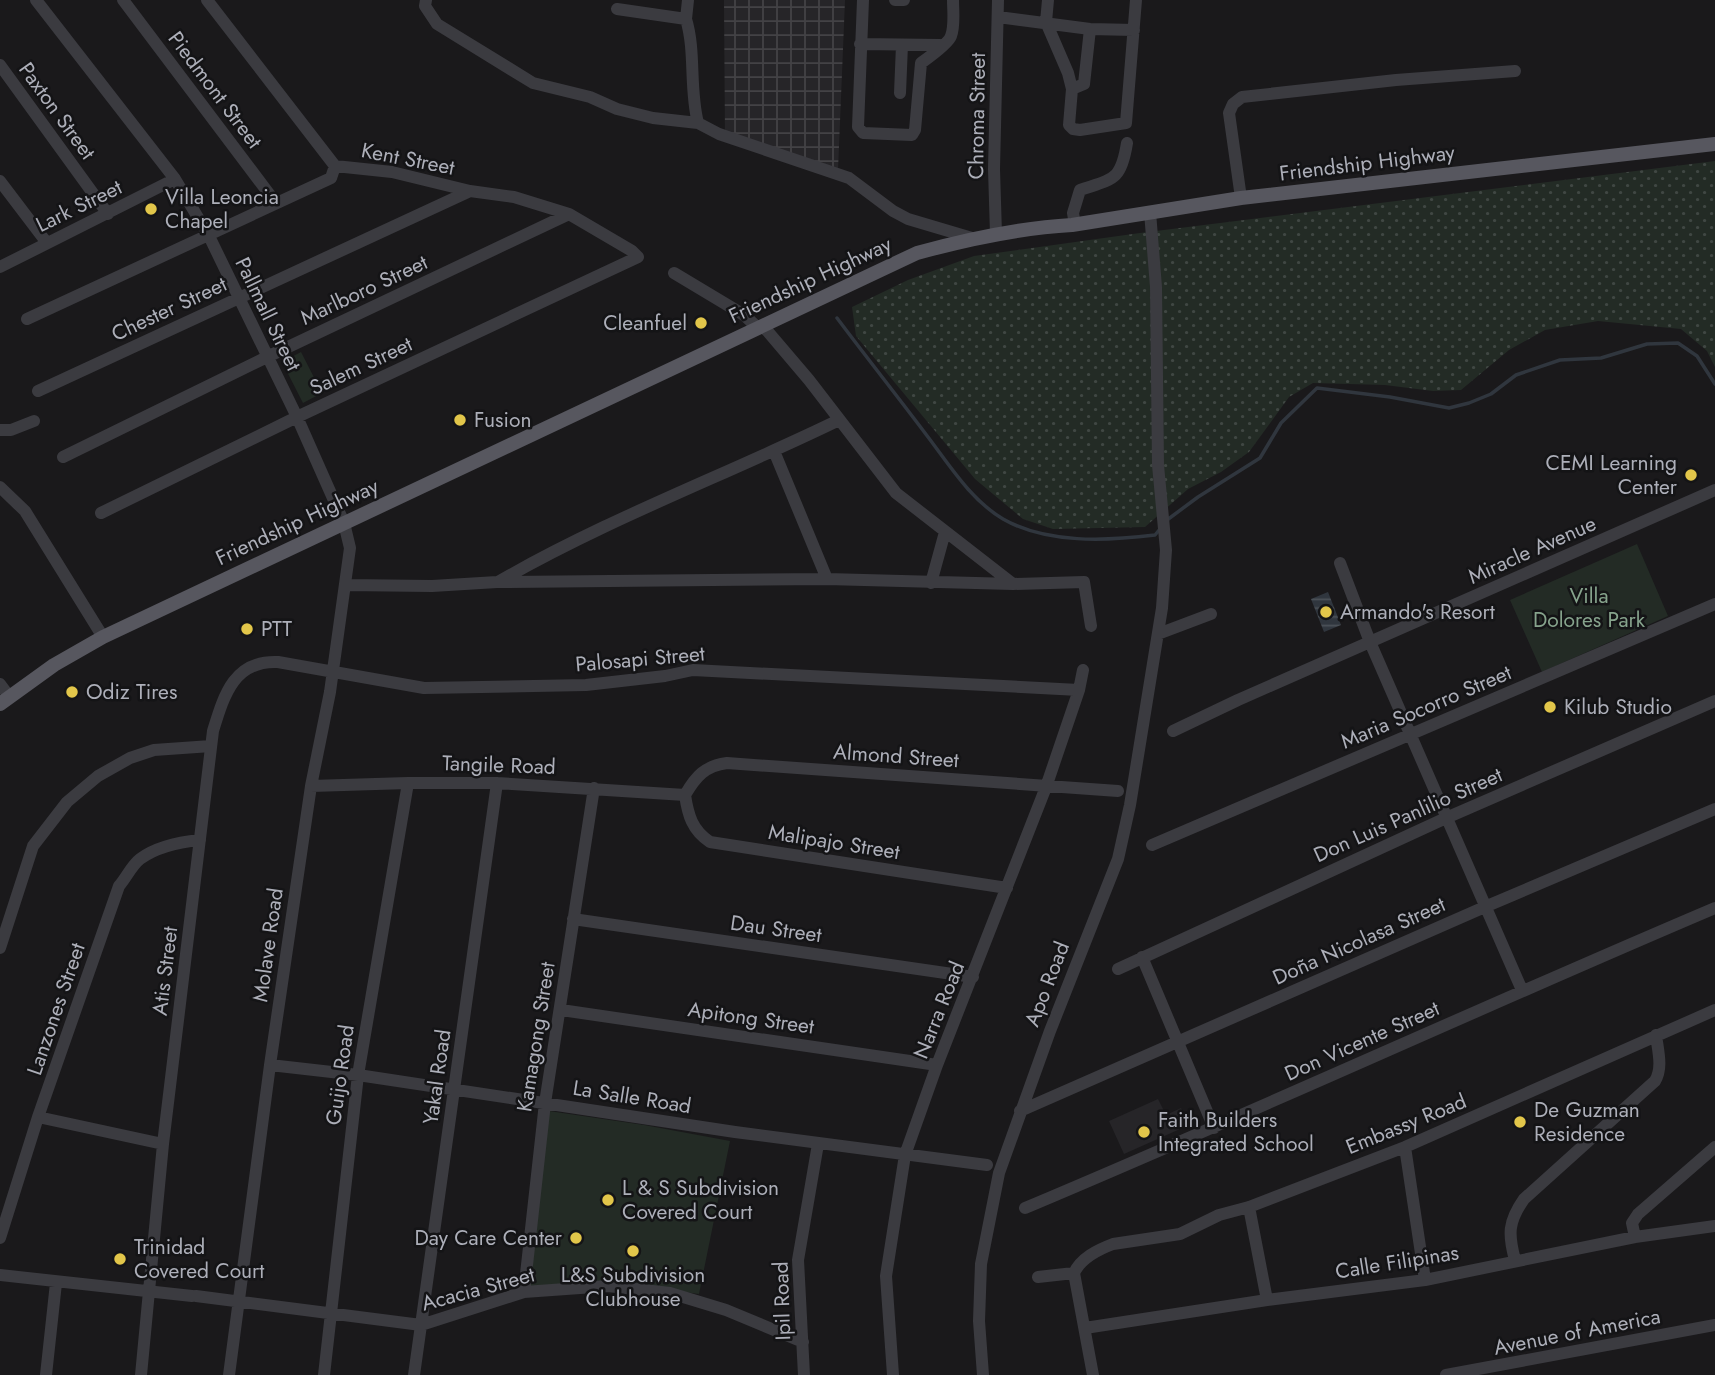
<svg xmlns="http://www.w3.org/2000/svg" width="1715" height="1375" viewBox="0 0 1715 1375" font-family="Jost,sans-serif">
<defs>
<pattern id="industrial-grid" width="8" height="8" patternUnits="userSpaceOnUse" patternTransform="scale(1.75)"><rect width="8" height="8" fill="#262528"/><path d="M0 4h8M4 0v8" fill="none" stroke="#434245"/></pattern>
<pattern id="grass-dots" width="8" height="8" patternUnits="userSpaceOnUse" patternTransform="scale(1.75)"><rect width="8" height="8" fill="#232b25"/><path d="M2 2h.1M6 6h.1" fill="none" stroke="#404743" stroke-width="1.8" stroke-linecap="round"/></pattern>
<pattern id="water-rules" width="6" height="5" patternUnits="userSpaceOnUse" patternTransform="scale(1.75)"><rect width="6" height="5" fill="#30363e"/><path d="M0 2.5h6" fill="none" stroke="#4b5158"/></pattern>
</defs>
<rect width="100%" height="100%" fill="#1a191b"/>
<path fill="#262528" d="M1158,1099l8,16 15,-7 8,17 -65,29 -15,-33z"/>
<path fill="url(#industrial-grid)" d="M724,0h121l-7,170 -113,-34z"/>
<path fill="url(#grass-dots)" d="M1715,161v206l-8,-16 -26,-22 -83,-8 -53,9 -36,20 -48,40 -28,1 -48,-6 -72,-2 -24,14 -40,55 -28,20 -33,17 -43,38 -92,2 -30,-10 -48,-40 -119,-143 -4,-29 56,-27 66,-24 166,-23z"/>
<path fill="#232b25" d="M301,352l21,41 -19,10 -21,-41z
M1637,544l31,72 -126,56 -32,-72z
M542,1110l102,15 86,16 -31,153 -108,-14 -67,9z"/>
<path fill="url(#water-rules)" d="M1328,592l13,33 -17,7 -13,-33z"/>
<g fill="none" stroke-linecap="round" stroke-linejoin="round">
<path stroke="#30363e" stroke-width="3.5" d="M837,318c30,40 61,79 91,119 22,29 43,63 75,82 44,25 103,22 152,16l5,-6
M1167,520l31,-23 62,-39 21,-35 36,-35 73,9 59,11 20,-5 22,-9 25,-19 44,-15 41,-2 46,-14 31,-1 19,13 18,28"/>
<path stroke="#3b3b40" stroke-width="12" d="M36,0l139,179 34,57 88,181 47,106 6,25 -20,144 -19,94 -41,279 -41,310
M123,0l153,203
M207,0l128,166
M426,0l-1,6 12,18 96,59 57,14 27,12 36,9 45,5
M863,0l-5,127 5,6 49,2 3,-5 6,-67c7,-5 28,-20 30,-27 4,-10 2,-25 2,-36
M895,0h9
M1048,0l-2,22 22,51 4,16 -3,36 4,4 7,1 46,-7 10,-123
M617,9l69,10c10,33 3,69 12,104l21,11 130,44 44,33 15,8 64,19
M998,17l92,12 44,1
M686,19l2,-19
M860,44l80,1
M0,65l108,149
M1072,89l12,-5 6,-55
M900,93l2,-48
M0,181l47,62
M1241,198l-12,-85 4,-9 9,-7 154,-17 119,-9
M1075,225l-2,-12 7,-23c33,-11 41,-9 47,-47
M996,234l-2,-65 4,-169
M0,267l175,-88
M674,273l70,42 14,13
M27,319l304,-141 4,-12
M763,326l46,54 87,113 117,91
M38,391l432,-200
M0,430h11l23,-9
M774,451l53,128
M63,457l204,-100 302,-143
M0,487l25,24 78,126
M101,513l196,-96 341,-160 -6,-6 -63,-37 -55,-17 -44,-6 -78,-19 -57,-6
M1340,563l30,79 152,348
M498,582c109,-63 228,-107 341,-162
M931,583l14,-51
M345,585l87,1 65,-4 330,-3 186,5 71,-2 7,44
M1158,634l53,-20
M0,684l9,12
M1173,731l65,-31 477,-210
M311,786l97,-3h89l188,12
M685,795c11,-19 20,-29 42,-32l391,28
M685,795c3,20 7,35 25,47l297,46
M1152,845l563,-241
M573,919l400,58
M0,948l33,-102 34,-44 31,-26 32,-18 24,-8 57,-4
M1142,957l72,171
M1118,969l328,-151 269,-117
M561,1010l376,55
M270,1065l88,10 377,57 252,33
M1020,1111l467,-205 228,-97
M38,1117l125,27
M1405,1147l20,133
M1249,1207l18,93
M1025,1208c231,-97 459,-202 690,-300
M1635,1237l-3,-14 6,-9 77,-67
M0,1238l38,-121 81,-231c7,-8 13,-21 21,-27 16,-12 40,-17 60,-19
M1515,1260c-7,-26 -7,-38 9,-61l131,-118c8,-13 3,-30 1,-46
M1074,1273c7,-15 23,-23 39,-29l67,-10 39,-19 30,-8 156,-60 310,-137
M1074,1273l19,102
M0,1275l192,21
M1038,1277l36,-4
M524,1292l21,-189 49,-315
M196,1296l225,29 103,-33 84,-6 62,7 56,17 77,32
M1085,1328l182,-28 158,-20 210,-43 80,-11
M46,1375l10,-92
M141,1375l22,-231 50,-413c11,-36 21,-71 65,-69l146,26 162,-3 79,-9 28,-6 386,20
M324,1375l34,-300 50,-292
M414,1375l83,-592
M804,1375l-6,-115 20,-116
M893,1375l-7,-99 19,-121 32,-90 109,-278 33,-97 4,-20
M983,1375l-4,-54 2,-57 18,-91 51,-142 68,-172 12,-54 32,-197 4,-58 -8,-85 -2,-178 -6,-75
M1446,1375l269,-50"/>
<path stroke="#57575f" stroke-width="14" d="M0,704l54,-39 49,-28 814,-384c51,-14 102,-25 155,-28l169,-27 474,-54"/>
</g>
<g fill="#e2c64a" stroke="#141416" stroke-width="2.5">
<circle cx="151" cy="209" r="7"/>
<circle cx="701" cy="323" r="7"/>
<circle cx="460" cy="420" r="7"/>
<circle cx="1691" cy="475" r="7"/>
<circle cx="1326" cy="612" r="7"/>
<circle cx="247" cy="629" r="7"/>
<circle cx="72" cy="692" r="7"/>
<circle cx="1550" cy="707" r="7"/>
<circle cx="1520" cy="1122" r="7"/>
<circle cx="1144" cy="1132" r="7"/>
<circle cx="608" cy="1200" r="7"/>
<circle cx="576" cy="1238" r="7"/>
<circle cx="633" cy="1251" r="7"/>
<circle cx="120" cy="1259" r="7"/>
</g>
<g text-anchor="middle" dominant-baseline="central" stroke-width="5" stroke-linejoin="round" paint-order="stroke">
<g font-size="21" fill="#adafb9" stroke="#141416">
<text transform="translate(215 90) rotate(53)">Piedmont Street</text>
<text transform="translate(57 111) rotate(54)">Paxton Street</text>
<text transform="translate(977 116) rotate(-89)">Chroma Street</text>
<text transform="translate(408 159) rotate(11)">Kent Street</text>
<text transform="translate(1367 163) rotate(-7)">Friendship Highway</text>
<text transform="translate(79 206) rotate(-26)">Lark Street</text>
<text transform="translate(810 280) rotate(-25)">Friendship Highway</text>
<text transform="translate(364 290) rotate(-25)">Marlboro Street</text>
<text transform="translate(169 309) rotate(-25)">Chester Street</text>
<text transform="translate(268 314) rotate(64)">Pallmall Street</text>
<text transform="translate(361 366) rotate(-25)">Salem Street</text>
<text transform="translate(297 522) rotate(-25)">Friendship Highway</text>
<text transform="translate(1532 550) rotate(-24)">Miracle Avenue</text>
<text transform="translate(640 659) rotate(-5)">Palosapi Street</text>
<text transform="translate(1426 707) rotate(-23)">Maria Socorro Street</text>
<text transform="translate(896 756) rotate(4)">Almond Street</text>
<text transform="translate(499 765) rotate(2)">Tangile Road</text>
<text transform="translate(1408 815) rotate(-24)">Don Luis Panlilio Street</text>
<text transform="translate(834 842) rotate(9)">Malipajo Street</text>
<text transform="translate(776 929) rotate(8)">Dau Street</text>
<text transform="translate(1359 941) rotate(-24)">Doña Nicolasa Street</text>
<text transform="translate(268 945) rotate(-82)">Molave Road</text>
<text transform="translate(165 971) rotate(-83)">Atis Street</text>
<text transform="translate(1047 984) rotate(-69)">Apo Road</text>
<text transform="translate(56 1009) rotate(-71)">Lanzones Street</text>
<text transform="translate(939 1010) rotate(-68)">Narra Road</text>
<text transform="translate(751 1018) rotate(8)">Apitong Street</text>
<text transform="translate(536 1037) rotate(-81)">Kamagong Street</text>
<text transform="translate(1362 1041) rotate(-24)">Don Vicente Street</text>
<text transform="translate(340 1075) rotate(-82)">Guijo Road</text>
<text transform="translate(437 1077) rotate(-82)">Yakal Road</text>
<text transform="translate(632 1097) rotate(9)">La Salle Road</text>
<text transform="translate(1406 1124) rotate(-22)">Embassy Road</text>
<text transform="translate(1397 1262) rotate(-9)">Calle Filipinas</text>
<text transform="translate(478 1289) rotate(-15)">Acacia Street</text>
<text transform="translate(782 1301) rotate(-92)">Ipil Road</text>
<text transform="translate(1577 1332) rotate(-11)">Avenue of America</text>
</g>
<g font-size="21" fill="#adafb9" stroke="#141416" text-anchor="start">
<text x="165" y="197">Villa Leoncia<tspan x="165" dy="24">Chapel</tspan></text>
<text x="687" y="323" text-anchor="end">Cleanfuel</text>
<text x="474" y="420">Fusion</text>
<text x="1677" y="463" text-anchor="end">CEMI Learning<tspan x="1677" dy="24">Center</tspan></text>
<text x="1340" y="612">Armando's Resort</text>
<text x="261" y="629">PTT</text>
<text x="86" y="692">Odiz Tires</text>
<text x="1564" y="707">Kilub Studio</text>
<text x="1534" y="1110">De Guzman<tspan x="1534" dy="24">Residence</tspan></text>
<text x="1158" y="1120">Faith Builders<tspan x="1158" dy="24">Integrated School</tspan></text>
<text x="622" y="1188">L &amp; S Subdivision<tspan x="622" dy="24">Covered Court</tspan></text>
<text x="562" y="1238" text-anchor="end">Day Care Center</text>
<text x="134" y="1247">Trinidad<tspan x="134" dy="24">Covered Court</tspan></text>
<text x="633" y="1275" text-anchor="middle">L&amp;S Subdivision<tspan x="633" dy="24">Clubhouse</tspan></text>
</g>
<g font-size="21" fill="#86a38c" stroke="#141416">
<text x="1589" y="596">Villa<tspan x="1589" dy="24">Dolores Park</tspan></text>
</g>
</g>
</svg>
